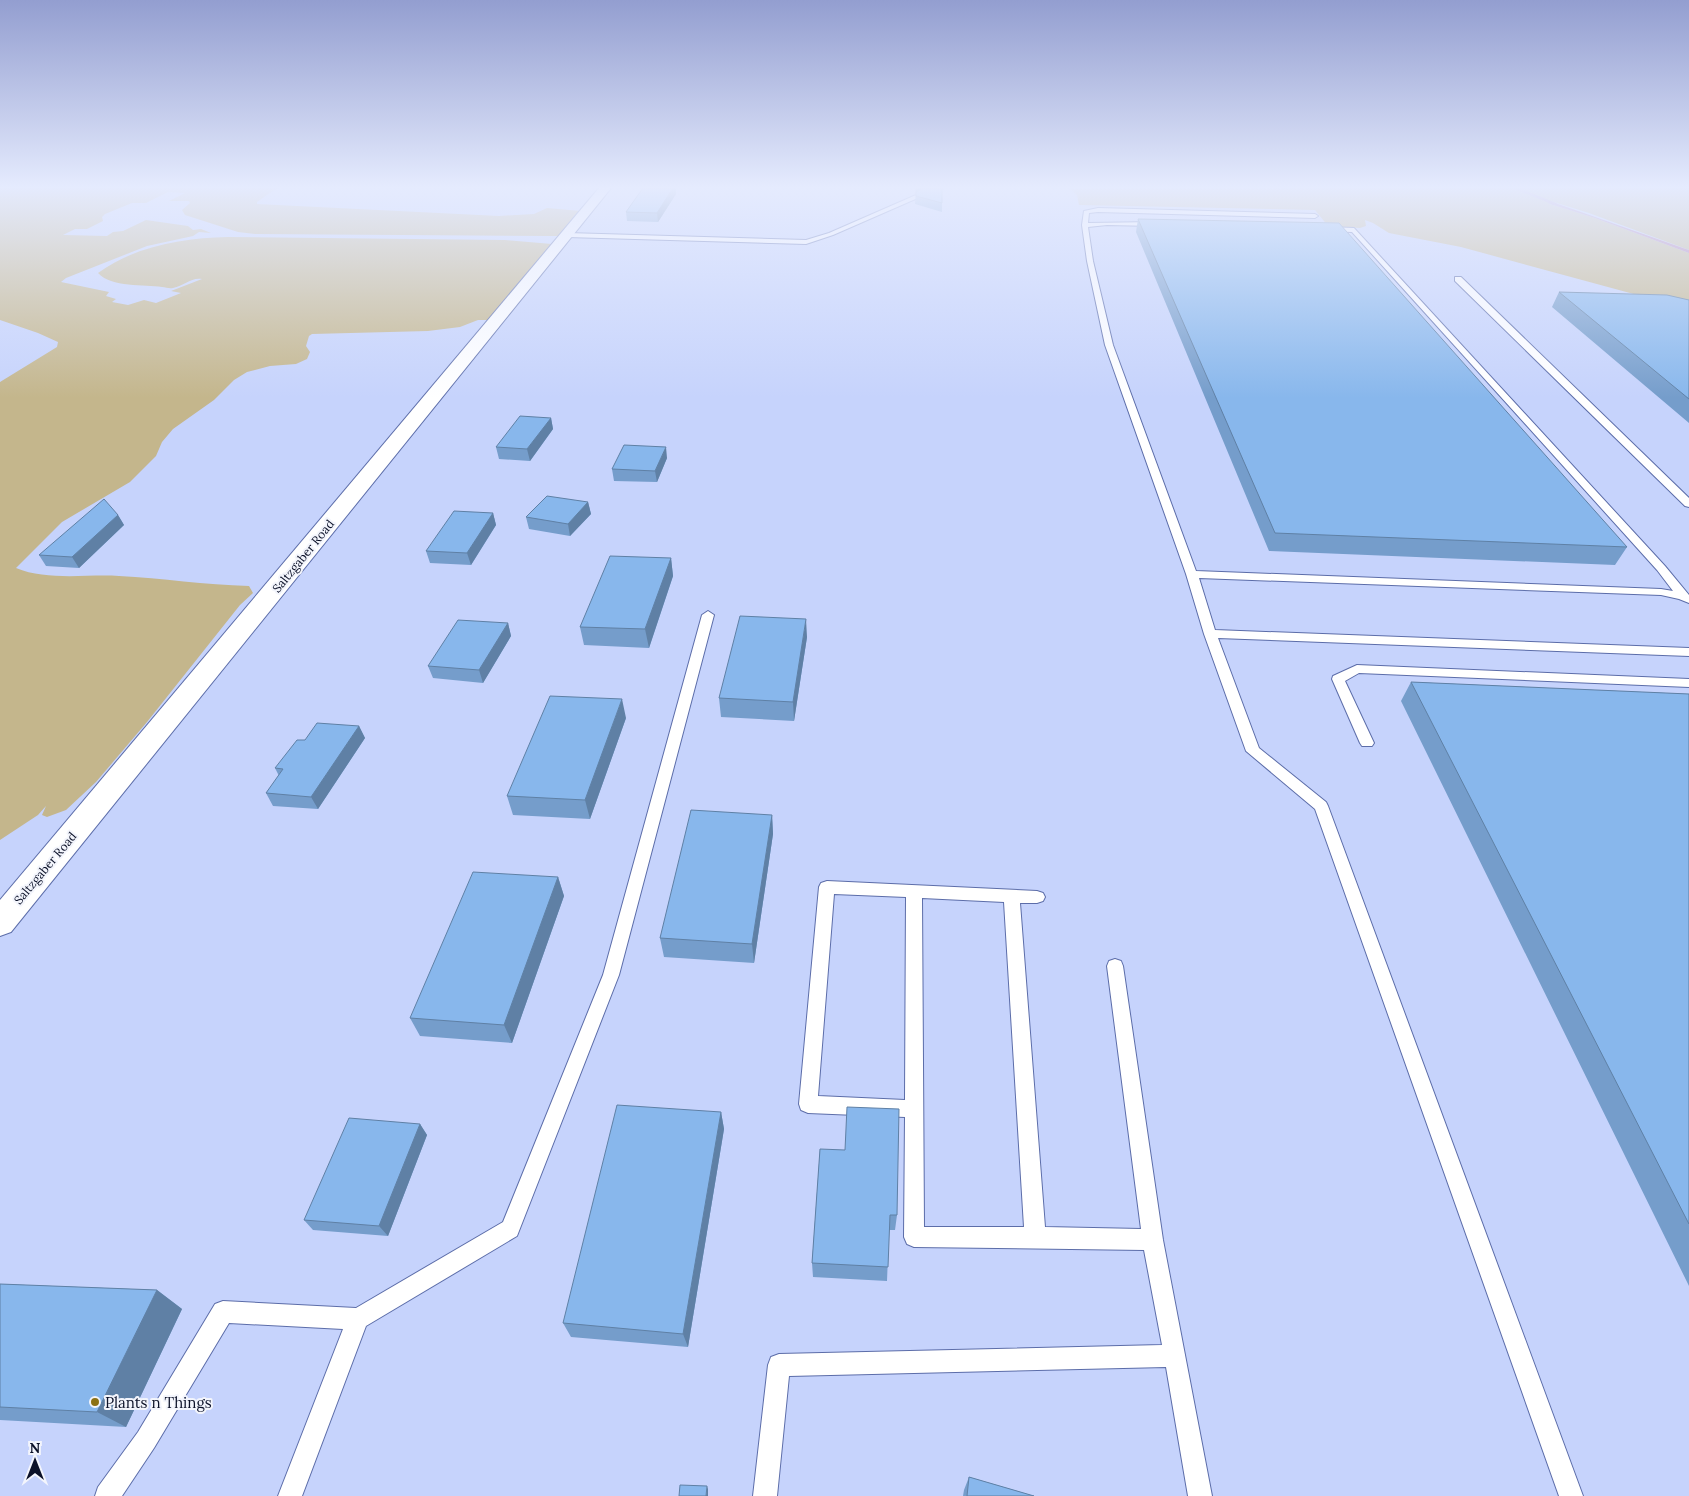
<svg xmlns="http://www.w3.org/2000/svg" width="1689" height="1496" viewBox="0 0 1689 1496" font-family="Lora,serif">
<rect width="100%" height="100%" fill="#c6d3fc"/>
<path fill="#c4b68c" d="M0,188h277l-20,14v2l242,12 35,-2 13,-6 34,3 -19,24 -5,1 -302,-2 -17,-2 -53,-17 -3,-5 8,-7 -1,-2h-20l16,-8 -17,-1 -22,11h-14l-27,11 -3,3 1,4 -16,8h-12l-12,6 44,1 6,-4 10,-1 23,-11 42,6 5,4 8,-1 10,4 -12,-1 -6,4 -46,10 -81,32 -5,4 48,10 -3,4 10,3 -4,3 16,3 16,-5 12,3 25,-10 -10,-2 31,-12c-11,-2 -18,7 -29,9 -4,1 -7,-1 -11,-1 -17,-3 -51,1 -64,-14 37,-27 85,-35 130,-36l277,3 47,4 -62,76h-12l-18,7 -32,4 -116,3 -3,2 -3,10 4,6 -3,7 -11,5 -26,2 -23,6 -13,8 -20,20 -41,29 -11,13 -6,14 -26,26 -68,40 -46,46c31,13 70,6 103,8 43,2 86,9 130,10l4,7 -13,12 -93,117 -51,60 -30,28 -19,7 -5,-2 4,-9 -8,9 -38,25v-458l57,-35 1,-5 -20,-9 -38,-13z
M1689,188v62l-100,-37 -45,-14 6,5 45,14 94,35v56l-228,-62 -72,-14 -16,-10 -8,-3 1,6 -6,2 -32,-2 -13,-16 -236,-5 -2,-10 -7,-6z"/>
<path fill="#b37eac" d="M1544,199l139,49 6,2v3l-94,-35 -45,-14z"/>
<g fill="none" stroke-linecap="round" stroke-linejoin="round">
<path fill="#b37eac" fill-rule="evenodd" d="M1519,188l37,15 1,1 -3,1 -42,-17z"/>
<g stroke="#5c6da9" stroke-width="2">
<path id="lane" d="M924,189l3,2 -7,6 -87,38 -27,9 -239,-7 -3,-2 3,-2 239,7 23,-7 87,-38z
M1098,208l217,6 3,2 -3,2 -217,-6 -9,1 -1,10 67,-1 3,2 -3,2 -48,-1 -19,2 5,34 20,84 83,226 465,18 12,2 -16,-21 -305,-338 -25,-1 -3,-2 3,-2 27,1 311,338 24,29v8l-10,-4 -18,-4 -462,-17 16,52 474,18v8l-471,-18 41,110 67,54 2,4 255,690h-24l-244,-687 -69,-58 -42,-117 -18,-60 -81,-229 -18,-84 -5,-36 2,-14z
M1455,277h6l228,221v9l-4,-1 -230,-225z
M708,611l6,4 -95,360 -102,261 -151,90 -64,170h-24l65,-167 -114,-6 -75,125 -32,48h-27l3,-9 40,-55 77,-128 8,-3 133,7 147,-86 100,-247 99,-360z
M1357,665l332,14v8l-330,-14 -14,8 29,62 -2,3h-10l-2,-3 -28,-64 1,-3z
M827,881l210,10 6,2 2,4 -2,4 -6,2h-17l25,324 96,2 -34,-263 2,-5 6,-2 6,2 2,5 40,274 49,256h-24l-22,-129 -377,9 -12,120h-24l15,-131 3,-8 8,-3 383,-9 -18,-95 -230,-3 -7,-3 -3,-7 1,-120 -97,-4 -7,-3 -2,-6 20,-217 2,-4zM834,894l72,3 -1,203 -87,-4zM922,898l82,4 20,325h-100z"/>
</g>
<g stroke="#5c6da9" stroke-width="2">
<path id="street" d="M599,188h12l-600,744 -11,4v-36z"/>
</g>
<use href="#lane" fill="#fff" fill-rule="evenodd"/>
<use href="#street" fill="#fff" fill-rule="evenodd"/>
</g>
<path fill="#759dcb" d="M916,188h26v24l-27,-8z
M676,194l-18,28 -31,-1 -1,-9z
M1138,219l489,328 -12,18 -346,-14 -133,-319z
M1559,292l130,8v123l-137,-116z
M551,418l2,11 -23,32 -31,-2 -3,-12z
M667,458l-10,24 -43,-1 -2,-12z
M588,502l3,12 -21,22 -41,-7 -3,-12z
M493,513l3,12 -25,40 -41,-2 -4,-12z
M118,515l6,10 -45,43 -33,-2 -7,-11z
M671,558l2,18 -24,72 -65,-3 -4,-18z
M508,623l3,13 -28,47 -50,-5 -5,-12z
M807,637l-13,84 -73,-4 -2,-19z
M1411,682l278,12v592l-288,-585z
M626,718l-36,101 -77,-4 -6,-19z
M359,726l6,12 -47,71 -45,-3 -7,-13 13,-17 -4,-8 30,-28z
M772,815l1,19 -19,129 -90,-6 -4,-19z
M558,877l6,19 -52,147 -92,-7 -10,-18z
M721,1112l3,17 -36,218 -117,-10 -8,-14z
M420,1124l7,11 -39,101 -75,-6 -9,-10z
M820,1149l77,66 -2,15h-6l-2,51 -74,-4 -1,-14z
M0,1284l157,6 25,19 -56,118 -126,-7z
M969,1477l65,19h-71l1,-6z"/>
<path fill="#5f80a5" d="M673,188h3v6l-18,28 -1,-9z
M916,188h6l-7,5z
M551,418l2,11 -23,32 -3,-12z
M666,447l1,11 -10,24 -2,-11z
M588,502l3,12 -21,22 -2,-12z
M493,513l3,12 -25,40 -4,-12z
M118,515l6,10 -45,43 -7,-11z
M671,558l2,18 -24,72 -4,-19z
M806,619l1,18 -13,84 -1,-19z
M508,623l3,13 -28,47 -4,-13z
M622,699l4,19 -36,101 -5,-19z
M359,726l6,12 -47,71 -7,-12z
M772,815l1,19 -19,129 -2,-19z
M558,877l6,19 -52,147 -8,-18z
M721,1112l3,17 -36,218 -5,-13z
M420,1124l7,11 -39,101 -9,-10z
M157,1290l25,19 -56,118 -29,-15z
M707,1486l1,3v7h-2z"/>
<path fill="#88b7ec" stroke="#5f80a5" d="M643,188h30l-16,25 -31,-1z
M922,188h20v15l-26,-7v-3z
M1138,219l201,4 288,324 -352,-14z
M1559,292l108,3 22,5v99z
M520,416l31,2 -24,31 -31,-2z
M624,445l42,2 -11,24 -43,-2z
M547,496l41,6 -20,22 -42,-7z
M104,499l14,16 -46,42 -33,-2z
M454,511l39,2 -26,40 -41,-2z
M610,556l61,2 -26,71 -65,-2z
M740,616l66,3 -13,83 -74,-4z
M458,620l50,3 -29,47 -51,-4z
M1411,682l278,12v530z
M550,696l72,3 -37,101 -78,-4z
M317,723l42,3 -48,71 -45,-4 17,-24 -8,-1 22,-28h8z
M691,810l81,5 -20,129 -92,-6z
M473,872l85,5 -54,148 -94,-7z
M617,1105l104,7 -38,222 -120,-11z
M847,1107l52,2 -2,106h-7l-2,52 -76,-4 8,-114 25,1z
M349,1118l71,6 -41,102 -75,-6z
M0,1284l157,6 -60,122 -97,-5z
M969,1477l65,19h-67z
M680,1485l27,1 -1,10h-27z"/>
<linearGradient id="sky" x2="0" y2="1"><stop stop-color="#939ed0"/><stop offset="0.47" stop-color="#e5ebfe"/><stop offset="1" stop-color="#e5ebfe" stop-opacity="0"/></linearGradient>
<rect width="1689" height="398" fill="url(#sky)"/>
<circle fill="#8c7114" stroke="#f3f5fc" stroke-width="2" cx="95" cy="1402" r="5"/>
<g text-anchor="middle" dominant-baseline="central" stroke-width="4" stroke-linejoin="round" paint-order="stroke">
<g font-size="12" fill="#0b1128" stroke="#f3f5fc">
<text transform="translate(303 556) rotate(-51)">Saltzgaber Road</text>
<text transform="translate(45 868) rotate(-50)">Saltzgaber Road</text>
</g>
<g font-size="15" fill="#0b1128" stroke="#f3f5fc" text-anchor="start">
<text x="105" y="1402">Plants n Things</text>
</g>
</g>
<g transform="translate(35 1461)" stroke="#f3f5fc" stroke-width="4" paint-order="stroke">
<path d="M0-4L9 19L0 12L-9 19Z" fill="#0b1128"/>
<text y="-8" font-size="14" font-weight="bold" text-anchor="middle" fill="#0b1128">N</text>
</g>
</svg>
